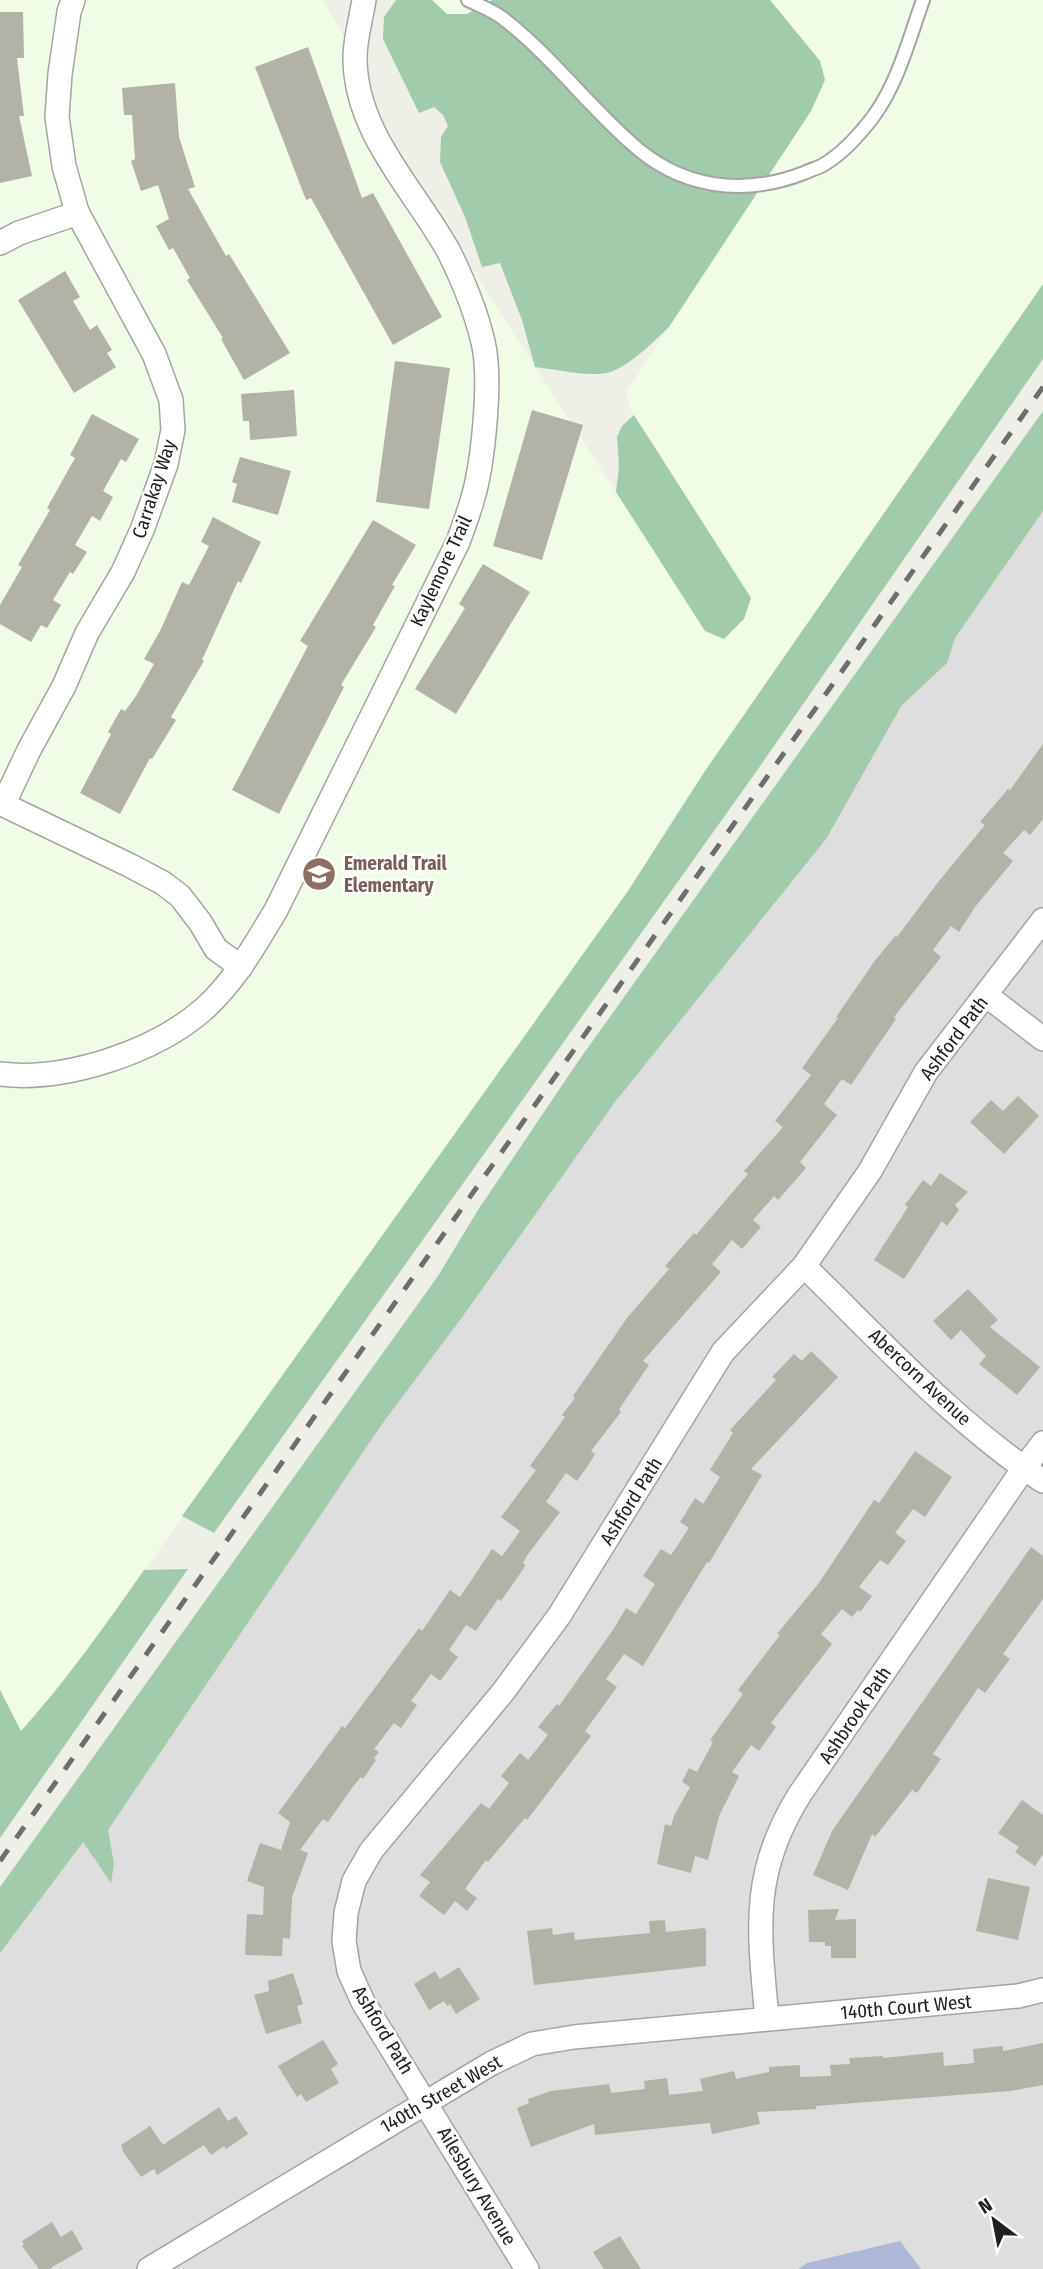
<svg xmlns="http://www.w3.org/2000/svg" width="1043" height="2269" viewBox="0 0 1043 2269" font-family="'Fira Sans Condensed',sans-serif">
<rect width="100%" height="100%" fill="#eef0e8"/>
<path fill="#dedede" d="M1043,468v1801h-1043v-328z"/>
<path fill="#f0fce5" d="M0,0h323l32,56 3,35 347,540 19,8 27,-42 -122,-190 -2,-16 184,-280 14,-31 -5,-19 -50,-61h273v284l-365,527 -50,80 -548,770 -59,71 -21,-42z
M412,0h80l-58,33z"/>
<path fill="#a1cbab" d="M396,0h36l15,14h20l25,-14h278l50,61 5,19 -14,31 -142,216c-16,15 -35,35 -56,44 -18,8 -58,-2 -78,-4l-13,-47 -22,-57 -18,4 -17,-50 -25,-55 1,-25 7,-11 -5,-11 -9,-8 -15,6 -36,-74 1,-22z
M1043,284v75l-287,413 -542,761 -32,-17 446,-625 77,-120z
M1043,411v100l-88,127 -8,25 -45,42 -76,134 -211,263 -152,214 -81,108 -274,406 6,34 -3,19 -28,-41 -83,111v-66l438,-611 40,-66 99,-147z
M634,415l117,183 -7,21 -20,20 -19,-8 -89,-139 3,-25 -2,-30 5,-11z
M188,1569l-188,269v-148l21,41c45,-50 84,-105 123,-161z"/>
<path fill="#adb8d9" d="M900,2241l21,28h-123l9,-6z"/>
<path fill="#b2b2a7" d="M0,12h23l1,46h-7l7,58h-5l13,60 -32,7z
M308,47l54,151 11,-5 69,124 -49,28 -82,-147 -5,2 -51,-133z
M175,83l4,54 16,50 -7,2 38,67 3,-2 61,99 -46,27 -23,-41 2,-1 -36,-58 3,-2 -17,-30 -4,2 -13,-24 13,-7 -11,-34 -17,6 -10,-30 4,-2 -3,-44h-8l-2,-27z
M65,271l15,26 -7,4 17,29 7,-5 15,25 -5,3 9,14 -42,26 -56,-93z
M395,361l55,7 -21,141 -53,-7z
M294,390l3,46 -47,4 -1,-19h-6l-2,-27z
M532,410l51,15 -41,135 -49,-14z
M92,414l47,25 -13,23 -5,-3 -18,32 10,6 -13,24 -8,-5 -17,29 12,7 -14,22 -3,-2 -17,28 8,5 -14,23 -6,-3 -10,17 -31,-18v-19l22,-38 -4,-2 32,-55 -3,-2 28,-50 -5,-3z
M240,457l51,14 -13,44 -46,-13 5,-18 -5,-2z
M213,517l48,25 -20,41 -3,-2 -36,79 2,1 -33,56 5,3 -24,39 -2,-1 -30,56 -40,-21 31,-59 -3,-2 13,-23 4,2 11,-15 18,-32 -10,-5 16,-28 22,-49 7,3 20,-39 -8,-4z
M373,520l43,25 -24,40 3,1 -22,39 3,2 -35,58 3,2 -65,127 -47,-24 76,-144 -8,-5z
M483,564l47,28 -74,122 -41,-25 50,-81 -6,-4z
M1043,744v75l-13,16 -6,-5 -21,23 10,8 -38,46 -16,25 -8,-6 -18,24 8,7 -47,60 2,2 -45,66 -9,-6 -18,25 13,11 -37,47 6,6 -28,32 -4,-4 -21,24 8,7 -19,22 -10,-9 -20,24 9,8 -78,89 6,4 -25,37 -5,8 2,2 -30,39 4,3 -6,10 -12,17 -11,-8 -20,29 14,10 -34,45 -3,7 3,1 -25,36 -3,-2 -22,32 -10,-6 -17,25 9,7 -18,24 -9,-7 -20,27 6,4 -16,23 -7,-5 -20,26 5,3 -5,6 2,2 -13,19 -2,-2 -9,11 -24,34 -5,-3 -23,31 8,3 -16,44 -2,42 -7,-1 -1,18 -37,-1 2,-41 16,1 1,-28 -17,-6 13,-38 21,7 9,-28 -12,-9 64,-87 3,2 74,-100 3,3 28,-41 10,7 32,-48 10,7 18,-25 -19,-14 35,-47 -6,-4 35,-49 -3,-2 13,-17 -2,-2 54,-78 42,-49 -4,-3 29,-33 2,2 52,-61 -4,-3 39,-44 -8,-6 36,-46 -9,-7 36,-50 -2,-1 38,-55 21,-26 2,1 42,-56 46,-56 -5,-3 28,-33 2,1z
M1018,1096l21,20 -35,38 -34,-32 21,-22 12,11z
M940,1173l28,19 -13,13 4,5 -12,16 -5,-5 -38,58 -30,-19 34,-53 -3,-2 18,-25 8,6z
M968,1289l30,31 -8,7 50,40 -23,28 -38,-31 7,-8 -25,-26 -10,10 -18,-19z
M811,1351l27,26 -87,92 11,6 -53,88 -2,-1 -64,104 -19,-12 -18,25 11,8 -32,44 6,5 -64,84 -2,-2 -37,44 -2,-2 -21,29 12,9 -10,13 -12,-10 -11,14 -25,-19 11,-14 -10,-7 61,-72 8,6 20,-26 -8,-7 19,-23 8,7 20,-25 -10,-8 19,-23 2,2 54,-76 13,-22 10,6 19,-30 -12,-8 18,-27 10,6 18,-27 -9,-6 15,-24 8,6 17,-27 -10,-7 23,-37 -3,-3 46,-50 -4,-3 22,-23 8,7z
M915,1451l37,26 -27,40 -12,-8 -18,24 11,8 -18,24 -8,-5 -21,27 13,9 -12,16 -2,-2 -6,7 -10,-8 -21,25 11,10 -61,79 5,4 -17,24 -8,-6 -19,27 7,4 -20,40 -11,44 -13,-4 -4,17 -34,-9 8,-40 6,2 3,-10 16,-29 -8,-5 7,-14 8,4 16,-30 -3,-2 33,-46 -5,-4 42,-55 -3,-1 42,-51 55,-83 5,3z
M1031,1547l12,9v43l-40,55 7,5 -25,34 -7,-5 -45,66 8,5 -24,34 -5,-3 -37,47 -3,-3 -24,56 -35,-15 19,-44z
M1022,1800l21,15v39l-8,12 -20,-14 4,-5 -21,-14z
M988,1878l42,9 -12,53 -42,-9z
M839,1909l-4,11 21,-1v39h-25v-12h-6v-4h-16l-1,-32z
M665,1920l1,12 38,-4 2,2v36l-172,19 -7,-54 25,-3 1,7 21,-3 1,8 75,-7 -1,-12z
M459,1967l21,32 -24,15 -6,-10 -3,2 -3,-5 -15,9 -15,-26 21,-13 5,8z
M293,1973l10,31 -6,2 5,17 -36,11 -12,-39 15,-4 -1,-10z
M323,2040l15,24 -7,5 8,14 -33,19 -5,-8 -4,3 -19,-31z
M1043,2043v42l-33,6 -194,15v3l-59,3 3,12 -48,10 -2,-11 -115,12 -1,-11 -63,23 -14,-39 12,-5 -1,-4 23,-8 58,-7 2,9 34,-4 -1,-8 23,-3 2,17 34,-4 -3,-12 34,-8 2,8 33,-7v-5l31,-2v12l31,-1 -1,-11 20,-1 -1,-6 34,-2v2l60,-6 1,14 30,-3 -1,-14 30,-3v5z
M219,2107l9,14 8,-5 12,18 -22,15 -2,-3 -13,9 -7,-10 -47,30 -3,-6 -13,8 -19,-27 1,-1 -2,-4 29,-19 13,19z
M52,2222l9,15 11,-7 11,19 -34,20h-10l-17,-23 2,-1 -2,-4z
M620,2236l21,33h-37l-11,-17z"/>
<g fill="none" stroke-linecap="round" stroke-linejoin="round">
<g stroke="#a4a4a4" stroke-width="16">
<path id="service" d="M468,0c12,6 27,11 37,20 46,36 82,84 126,123 49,45 111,54 173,30 6,-3 14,-5 19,-8 19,-11 37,-31 50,-48 25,-34 36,-78 50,-117"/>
</g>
<g stroke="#a4a4a4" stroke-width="26">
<path id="minor" d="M0,243l19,-10 59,-20
M0,803l129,62 34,18 17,13 20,26 16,27 25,18
M3,805l26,-55 35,-64 23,-53 36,-61 19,-42 24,-66 7,-34 -2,-30 -17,-46 -77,-142 -13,-46 -7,-49 3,-43 9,-62 4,-12
M986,995l57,44
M0,1074c65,8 155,-22 204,-65 31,-28 51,-64 72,-99l182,-368c5,-14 10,-27 14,-41 11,-35 20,-123 11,-159 -7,-30 -20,-62 -34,-90 -34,-62 -94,-119 -94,-194 0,-19 6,-39 9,-58
M804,1266c76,74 150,156 239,215
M767,2019c-8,-88 -17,-146 33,-225l224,-326 19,-25
M149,2269l343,-206 40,-19 42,-7 444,-41 25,-6
M527,2269l-164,-267 -14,-31 -5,-30 2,-28 8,-32 17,-30 132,-159 56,-76 164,-264 81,-86 66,-95 56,-99 117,-152"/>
</g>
<use href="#service" stroke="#fff" stroke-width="12"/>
<use href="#minor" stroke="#fff" stroke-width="23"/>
<path stroke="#6e6e6e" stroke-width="5" stroke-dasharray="14 14" stroke-linecap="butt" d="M0,1861l1043,-1474"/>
</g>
<defs>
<g id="school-disc" transform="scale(1.75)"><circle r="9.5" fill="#8d6e63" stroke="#fff"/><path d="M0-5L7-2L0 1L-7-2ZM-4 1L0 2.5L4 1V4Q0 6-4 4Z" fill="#fff"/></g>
</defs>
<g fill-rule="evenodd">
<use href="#school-disc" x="319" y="874"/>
</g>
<g text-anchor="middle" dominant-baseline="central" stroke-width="5" stroke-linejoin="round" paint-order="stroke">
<g font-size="19" fill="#202020" stroke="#fff">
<text transform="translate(154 489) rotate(-72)">Carrakay Way</text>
<text transform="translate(441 571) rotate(-65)">Kaylemore Trail</text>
<text transform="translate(954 1038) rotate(-53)">Ashford Path</text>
<text transform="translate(920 1377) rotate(43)">Abercorn Avenue</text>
<text transform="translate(631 1501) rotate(-58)">Ashford Path</text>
<text transform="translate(855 1715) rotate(-56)">Ashbrook Path</text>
<text transform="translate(906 2007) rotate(-5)">140th Court West</text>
<text transform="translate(383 2030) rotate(59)">Ashford Path</text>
<text transform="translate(441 2094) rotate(-30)">140th Street West</text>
<text transform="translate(477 2186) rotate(59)">Ailesbury Avenue</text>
</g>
<g font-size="19" font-weight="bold" fill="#785e54" stroke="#fff" text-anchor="start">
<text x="344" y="863">Emerald Trail<tspan x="344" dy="22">Elementary</tspan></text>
</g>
</g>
<g transform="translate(994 2220) rotate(328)" stroke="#ffffff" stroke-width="5" paint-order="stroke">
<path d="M0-5L12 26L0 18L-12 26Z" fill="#202020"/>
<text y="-10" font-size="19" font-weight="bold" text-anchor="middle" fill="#202020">N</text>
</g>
</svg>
